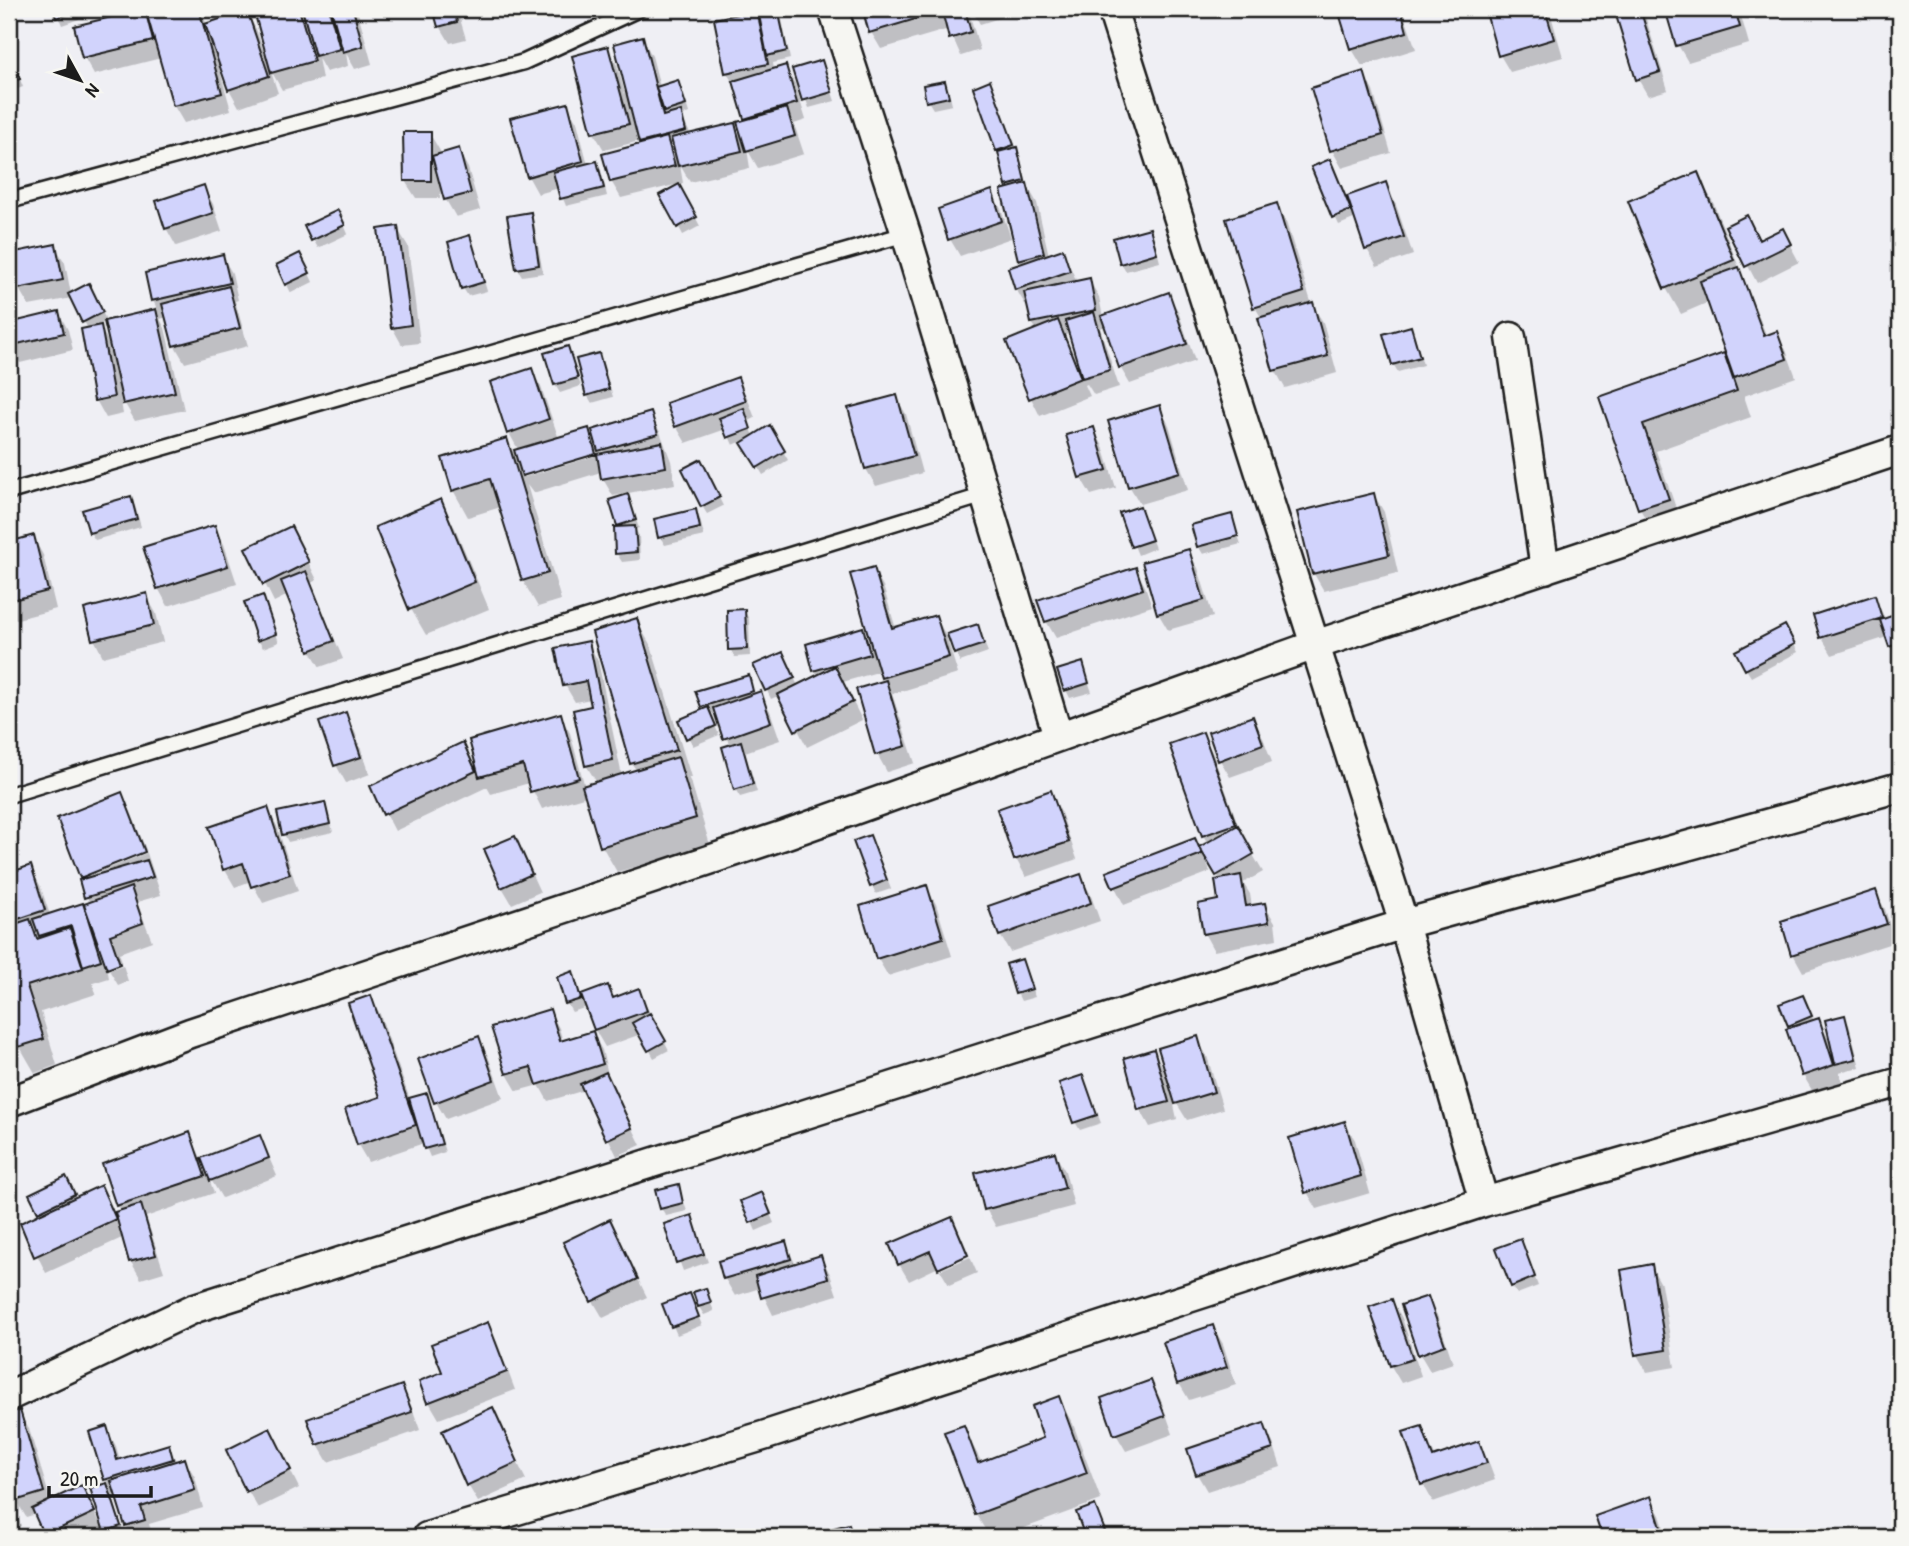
<svg xmlns="http://www.w3.org/2000/svg" width="1909" height="1546" viewBox="0 0 1909 1546" font-family="'Patrick Hand',sans-serif">
<rect width="100%" height="100%" fill="#efeff4"/>
<filter id="ink" filterUnits="userSpaceOnUse"><feTurbulence type="fractalNoise" baseFrequency=".0143" numOctaves="2"/><feDisplacementMap in="SourceGraphic" scale="14" xChannelSelector="R" yChannelSelector="G"/><feConvolveMatrix kernelMatrix="1 2 1 2 8 2 1 2 1" color-interpolation-filters="sRGB"/></filter>
<g filter="url(#ink)">
<path fill="#0003" fill-rule="evenodd" d="M55,9h21l3,10 -17,6z
M116,9h24l8,8 27,-8h55l-26,9 3,7 39,-13 10,17 7,20 2,-1 -2,-39h37l4,7v-7h53l15,55 -17,5 -9,-16 2,13 -22,6 -8,-14 4,21 -40,11 -9,-16 -1,1 6,18 -39,14 -10,-18 -7,-22 -3,1 12,42 -47,13 -10,-17 -13,-48 -67,17 -10,-18 37,-41z
M435,9h22l9,30 -16,4 -10,-17z
M770,9h8l3,6 9,44 -17,4 1,7 11,-3 10,17 11,36 -12,4 10,30 -46,14 -11,-19 3,19 -60,14 -10,-17 3,18 -62,15 -10,-17 30,-35 -1,-5 -36,9 -10,-17 -20,-76 33,-9 10,17 8,29 3,-1 14,-55 10,18 8,31 17,-5 5,8 7,23 -8,3 10,19 43,-10 9,14 5,-18 -11,-31 -10,-17 29,-61 5,8 -1,-9z
M892,9h76l12,41 -19,6 -12,-27 -68,20 -10,-17 -4,-16z
M971,9h57l-48,15z
M1342,9h60l14,40 -54,17 -10,-17z
M1518,9h28l6,10 11,38 -53,15 -10,-17 -11,-38z
M1616,9h24l6,10 22,71 -20,6 -10,-17z
M1667,9h72l10,35 -61,18 -10,-17z
M13,61l10,26 -14,5v-29z
M822,62l13,39 -26,7 -14,-38z
M1363,73l10,18 18,62 -49,15 -10,-18z
M944,82l5,9 3,14 -19,4 -5,-8z
M994,91l26,66 8,30 9,16 12,53 14,-5 14,31 12,-2 10,17 4,20 65,-23 10,17 17,50 -65,23 -10,-17 -14,-41 -6,2 19,59 -25,8 -7,-11 -2,1 5,11 -50,20 -9,-18 -23,-56 29,-12 -5,-7 -3,-18 -3,1 -10,-17 7,-24 -4,-6 -9,-70 -12,-39zM1071,334l8,28 -2,1 -12,-28z
M567,105l10,17 11,43 8,-2 5,8 6,25 -41,10 -7,-18 -21,6 -10,-18z
M430,134l10,17v4l18,-5 10,18 12,42 -24,7 -10,-17 -5,-17 -1,15h-24l-11,-17z
M1313,168l21,2 16,36 35,-21 10,17 18,53 -36,12 -10,-18 -11,-31 -17,7z
M1697,174l15,26 55,137 9,-4 10,17 10,27 -52,19 7,21 -95,34 26,74 -27,10 -15,-26 -38,-111 122,-43 6,10 -21,-63 -28,12 -15,-26z
M679,186l21,40 -17,9 -21,-40z
M203,187l10,17 9,27 -46,15 -10,-18z
M991,192l10,17 10,29 -51,18 -10,-17z
M1276,205l10,17 26,83 11,17 14,51 -52,15 -10,-18 -13,-51 -7,-12z
M530,214l4,8 9,51 -21,3 -5,-8z
M342,220l6,14 -30,14 -12,-21z
M1727,226l32,15 23,-11 17,32 -42,21z
M397,228l11,18 12,97 -18,2 -10,-18z
M1149,230l5,8 6,24 -34,9 -5,-8z
M469,237l4,8 14,46 -19,5 -5,-8 -13,-45z
M55,246l10,17 6,31 22,-1 14,29 51,-12 -5,-9 -6,-27 75,-18 10,17 6,27 -3,1 13,45 -63,17 -10,-17 -8,-29 -7,2 5,9 19,82 -49,11 -10,-17 -2,-9h-3l3,19 -17,4 -10,-18 -8,-71 -16,-31 -43,8 -10,-17 -7,-34zM106,321l4,24 -11,-20z
M304,263l9,19 -22,11 -13,-27z
M59,313l9,17 5,20 -53,13 -10,-17 -1,-21z
M1411,328l4,8 8,29 -25,7 -5,-8z
M567,348l14,38 -21,7 -5,-8z
M599,355l4,8 10,34 -21,6 -5,-8z
M531,370l10,17 18,52 29,-9 10,17 52,-32 10,17 11,29 4,23 -62,12 -10,-17 -2,-7 -68,21 -6,-8 34,115 -23,7 -15,-26 -22,-74 -33,10 -15,-27 53,-50 7,12 6,-1 -10,-18zM604,449l1,4 -80,24v-3z
M737,380l10,17 8,21 -6,3 5,16 15,-10 19,33 -25,15 -20,-34 -10,4 -7,-16 -40,14 -10,-17z
M896,397l10,17 16,59 -46,13 -10,-17 -16,-59z
M1159,407l10,18 19,65 -48,14 -10,-17 -20,-65z
M1093,429l10,17 13,42 -25,7 -10,-17 -13,-41z
M705,469l18,37 -16,8 -5,-8z
M1374,495l10,17 14,61 -74,18 -10,-17 -15,-61z
M627,496l12,32 -4,1 4,7 1,24 -18,2 -5,-8 3,-25 -2,-4z
M130,498l5,8 6,21 -46,13 -5,-8z
M440,502l15,26 34,81 -63,26 -15,-26 -34,-81z
M1139,508l16,40 -17,7 -17,-41z
M695,511l5,8 4,17 -39,9 -5,-8z
M1231,516l10,28 -38,10 -5,-8z
M214,527l10,17 13,40 -69,22 -10,-18z
M33,537l10,18 13,54 -46,12 -1,-78z
M300,545l17,35 -6,3 32,76 -23,8 -10,-17 -22,-55 -14,7 -26,-53z
M1188,551l10,17 15,49 -45,13 -10,-17z
M873,569l10,17 13,43 40,-12 10,19 31,-10 11,26 -28,10 -10,-23h-3l11,35 -66,20 23,69 -28,9 -10,-18 -19,-64 27,-8 -4,-11 -38,11 19,38 -55,27 -27,-52 -9,4 -16,-33 32,-4 11,24 20,-10 -3,-6 47,-41 10,18z
M1135,569l10,17 7,20 -96,32 -10,-17z
M146,595l10,18 7,29 -60,15 -9,-18z
M262,597l17,45 -16,6 -5,-8z
M1874,597l12,23 14,-5v37l-5,2 -8,-17 -55,18 -10,-17 -7,-22z
M744,611l5,8 1,37 -15,1 -5,-8z
M636,620l15,26 40,131h-3l4,8 18,60 -93,27 -15,-26 -15,-50 -45,13 -13,-26 -38,11 -4,-7 -92,44 -23,-44 90,-43 16,30 2,-1 80,-58 10,18 15,54 12,-4 -11,-18 7,-58 -2,-8 -16,3 -10,-17 23,-42 10,18 24,115 15,-5 -5,-7 -38,-131z
M1785,627l13,25 -47,25 -5,-8z
M1082,665l10,27 -22,6 -4,-8z
M748,677l7,18 5,-1 10,17 10,29 -35,12 12,40 -17,5 -5,-8 -5,-43 -14,-34 -6,2 9,21 -26,11 -13,-25 24,-11 -2,-4z
M345,715l10,17 15,42 -24,9 -10,-18 -15,-42z
M1252,718l10,17 10,27 -42,15 -10,-17z
M1202,734l10,18 30,84 21,36 -20,11 7,11 2,13 12,-2 11,17 2,17 -63,12 -10,-18 17,-32v-20l-16,-27 -1,1 6,17 -86,33 -16,-32 91,-24 9,-5 -5,-9z
M1050,793l10,17 17,49 -51,18 -10,-18z
M121,794l10,18 15,38 -65,26z
M324,804l4,8 5,20 -45,10 -4,-8z
M267,809l10,17 21,65 -35,12 -12,-22 -16,6 -10,-17 -14,-42z
M515,838l25,54 -28,12 -10,-17z
M873,845l18,44 -15,5 -4,-8z
M147,853l14,42 -24,7 15,39 -33,12 3,8 -13,5v3l-2,-2 2,11 -16,5 3,11 -55,18 16,53 -22,8 -15,-26 -11,-35v-137l21,-7 10,17 10,30 39,-13 -8,-21 1,-2z
M1080,876l10,17 10,28 -90,31 -10,-17z
M926,887l10,17 16,52 -64,20 -10,-17 -16,-52z
M1875,892l10,17 10,33 -92,30 -10,-18z
M1021,961l14,36 -14,4 -4,-8z
M123,965l5,16 -10,4 -9,-15z
M573,973l9,24 25,-10 7,12 24,-9 31,60 -15,8 -13,-24 -36,13 -10,-17 -8,-23 -15,5 -5,-8 -8,-26z
M370,997l10,17 30,86 16,-5 4,8 15,49 -15,5 -6,-14 -56,19 -10,-17 24,-47z
M1803,997l11,24 4,-1 13,23 13,-26 5,8 11,42 -21,5 4,10 -30,10 -10,-17 -14,-50z
M549,1011l10,17 4,14 29,-9 10,17 8,32 31,63 -24,11 -32,-66 -37,11 -9,-16 -22,6 -10,-17 -14,-46z
M478,1038l10,18 15,42 -57,21 -10,-17z
M1197,1038l10,18 16,53 -36,11 -15,-24 5,23 -27,8 -10,-18 14,-58 12,22z
M1083,1077l18,46 -21,7 -5,-8z
M1345,1123l10,17 15,53 -53,16 -10,-17z
M190,1135l12,25 58,-23 17,39 -55,22 -12,-20h-1l5,15 -68,24 18,55 -23,7 -10,-17 -7,-25 -78,36 -24,-49 19,-9 -9,-20 38,-9 7,13 23,-11 14,26 7,-2 -17,-47z
M1055,1154l10,17 9,35 -78,21 -10,-18z
M678,1186l9,25 -21,5 -5,-8z
M743,1202h22l9,21 -18,8z
M691,1217l17,45 -25,9 -17,-46z
M951,1219l17,34 -59,28 -10,-17z
M609,1221l38,76 -44,21 -10,-17z
M785,1243l11,22 25,-8 9,17 7,21 -64,20 -13,-27 -25,8 -10,-17 -5,-17z
M1524,1249l14,37 -21,8 -5,-8z
M970,1257l7,16 -28,12 -9,-15z
M1651,1266l10,18 14,83 -28,5 -10,-17 -14,-84z
M705,1290l9,21 -10,4 -5,-8z
M689,1295l13,30 -25,10 -13,-30z
M1427,1298l10,17 16,48 -23,8 -10,-17z
M1392,1301l10,17 19,58 -20,7 -10,-17 -20,-58z
M487,1324l10,18 18,48 -76,29 -10,-17 15,-29z
M1213,1327l10,17 13,41 -47,15 -10,-17z
M1151,1382l10,18 12,34 -47,17 -10,-17z
M401,1387l10,18 9,25 -92,32 -10,-17 -8,-25z
M1058,1398l15,26 28,76 -101,37h-10l-14,-22 -30,-82 17,-6 19,36 63,-24z
M492,1410l34,70 -48,22 -10,-17z
M19,1412l10,17 22,73 31,-15 19,38 2,-1 -11,-35 16,-5 -3,-5 1,-51 10,18 4,15 48,-15 9,16 8,-2 10,17 8,31 -54,16 4,13h-20l-7,-12 -8,-29 -5,1 11,37 -4,2 1,1h-14h2l-5,-7 -16,7h-41l-11,-23 -10,3 -10,-17 -7,-25v-60z
M1263,1425l10,18 8,24 -74,24 -10,-17z
M1422,1428l14,30 42,-15 10,18 7,19 -62,22 -10,-18 -17,-51z
M270,1430l29,58 -41,20 -10,-17z
M9,1488l6,18 -6,2z
M1650,1498l10,17 7,22h-63l-7,-20z
M1094,1507l5,8 8,22h-20l-9,-24z
M16,1510l5,16 -12,4v-18z"/>
<path fill="#d1d3fc" stroke="#1c1c1c" stroke-width="2" d="M53,9h22l1,2 -20,7z
M145,9l8,32 -71,17 -8,-32z
M169,9h30l23,84 -49,13 -26,-91z
M262,9h37l15,52 -43,12 -17,-62z
M302,9h27l11,40 -25,7z
M331,9h22l10,37 -20,6z
M433,9h21l3,13 -19,5z
M778,9l9,42 -20,5 -9,-46z
M886,9h79l6,23 -22,7 -7,-28 -73,22 -5,-18z
M1353,9h48l6,23 -57,17 -11,-36z
M1511,9h34l9,30 -56,17 -11,-40z
M1614,9h26l20,63 -24,8z
M1665,9h70l5,18 -64,19z
M247,10l22,66 -41,14 -23,-66z
M757,10l11,54 -43,9 -11,-54z
M643,36l20,80 18,-5 5,20 -47,12 -25,-99z
M608,46l21,78 -37,9 -20,-77z
M13,59l7,20 -11,3v-21z
M822,60l10,32 -30,9 -10,-32z
M786,65l11,38 -53,16 -11,-38z
M1364,71l19,64 -53,16 -19,-63z
M678,80l8,25 -22,7 -8,-25z
M990,80l24,65 -18,6 -23,-64z
M945,81l4,16 -23,5 -3,-17z
M568,103l15,58 -56,16 -17,-59z
M787,108l8,28 -49,15 -9,-29z
M735,123l7,28 -64,15 -7,-28z
M403,132h28v49h-27z
M667,137l8,29 -65,16 -8,-28z
M1017,147l8,34 -19,5 -8,-34z
M459,148l12,45 -27,7 -12,-44z
M1330,159l21,51 -19,8 -21,-51z
M597,161l7,27 -44,11 -7,-27z
M1698,172l36,88 -70,29 -36,-88z
M1386,182l18,55 -39,13 -18,-54z
M1027,183l17,70 -26,7 -17,-70z
M679,184l18,33 -20,11 -18,-33z
M204,185l9,28 -48,16 -9,-28z
M992,190l10,31 -54,19 -10,-31z
M1277,203l27,89 -51,16 -27,-89z
M338,210l7,15 -34,16 -7,-15z
M531,212l8,53 -23,4 -9,-53z
M1747,215l12,25 24,-12 8,16 -46,23 -20,-41z
M398,226l13,99 -20,3 -13,-99z
M1150,228l7,25 -37,11 -7,-26z
M470,235l14,47 -23,7 -13,-47z
M56,244l7,36 -46,9 -7,-36z
M1063,249l7,22 -55,19 -7,-22z
M300,253l10,20 -25,12 -9,-20z
M223,254l7,29 -79,18 -6,-28z
M1739,267l25,69 13,-5 10,28 -53,19 -34,-97z
M1090,278l6,32 -65,13 -7,-31z
M89,283l14,29 -21,11 -14,-29z
M229,286l11,42 -67,18 -11,-42z
M1169,292l18,52 -68,24 -18,-52z
M1313,302l15,54 -55,15 -15,-53z
M156,309l19,83 -52,12 -19,-83z
M59,311l5,22 -55,13v-23z
M1094,312l16,58 -28,8 -17,-57z
M1058,320l23,58 -52,21 -23,-58z
M101,325l13,72 -20,4 -13,-72z
M1411,326l9,31 -28,8 -9,-31z
M568,346l10,32 -24,7 -10,-32z
M599,353l10,36 -23,7 -10,-37z
M1724,353l13,38 -94,33 26,75 -31,10 -39,-112z
M532,368l17,51 -42,15 -17,-52z
M738,377l8,24 -71,26 -9,-24z
M897,395l17,61 -49,13 -17,-61z
M1160,405l20,67 -52,15 -20,-66z
M744,408l7,21 -24,9 -8,-20z
M651,412l7,22 -60,17 -6,-21z
M770,425l15,26 -28,17 -16,-25z
M1094,427l13,43 -28,8 -13,-43z
M589,428l7,26 -74,22 -8,-26z
M507,438l41,135 -26,8 -32,-102 -38,12 -10,-33z
M662,442l4,25 -65,12 -4,-25z
M701,459l19,38 -19,10 -19,-38z
M1374,493l15,62 -77,19 -15,-62z
M628,494l8,26 -19,6 -8,-26z
M131,496l6,23 -48,14 -7,-23z
M441,499l34,83 -66,28 -34,-83z
M1140,506l12,34 -21,7 -12,-34z
M696,509l4,19 -42,10 -4,-19z
M1232,514l6,22 -41,11 -6,-22z
M215,525l13,41 -71,23 -14,-42z
M291,526l18,36 -46,23 -18,-37z
M635,526l2,26 -22,2 -1,-27z
M34,535l14,56 -39,10v-59z
M1189,549l15,51 -47,14 -15,-52z
M874,567l18,61 44,-13 13,42 -68,21 -31,-104z
M1136,567l7,22 -98,33 -8,-22z
M306,571l28,70 -25,10 -28,-70z
M147,593l7,32 -62,15 -8,-31z
M263,595l13,39 -19,7 -13,-39z
M1875,595l7,23 -62,20 -7,-23z
M745,609l2,40 -19,1 -1,-40z
M1900,613v30l-11,4 -9,-27z
M637,618l40,132 -47,14 -38,-132z
M978,624l6,20 -30,10 -7,-20z
M1785,625l10,19 -50,26 -10,-19z
M863,627l7,27 -57,17 -7,-27z
M589,641l24,119 -28,6 -12,-56 18,-4 -5,-25 -23,5 -8,-38z
M783,652l12,26 -30,13 -12,-26z
M1083,662l6,21 -25,8 -7,-21z
M835,666l18,36 -58,29 -18,-36z
M749,675l4,16 -52,16 -6,-16z
M886,680l20,66 -31,9 -19,-66z
M761,691l10,31 -48,17 -10,-31z
M708,707l8,19 -30,13 -8,-19z
M346,712l15,45 -27,9 -15,-44z
M561,713l18,65 -49,14 -7,-27 -44,12 -10,-37z
M1253,716l10,28 -45,17 -10,-29z
M1203,732l33,92 -34,12 -33,-92z
M741,741l12,43 -19,6 -12,-43z
M463,742l13,29 -93,44 -13,-29z
M678,757l18,61 -96,29 -18,-61z
M1051,790l18,52 -55,18 -17,-51z
M122,792l23,60 -65,26 -23,-60z
M325,802l5,22 -48,11 -5,-23z
M268,807l22,67 -39,13 -8,-24 -20,7 -14,-43z
M1238,825l16,29 -38,22 -17,-29z
M870,835l17,45 -17,7 -17,-46z
M515,836l17,38 -31,14 -17,-39z
M1195,838l7,16 -89,34 -7,-16z
M147,860l6,17 -69,21 -5,-18z
M31,865l14,45 -36,12v-49z
M1081,874l10,29 -92,33 -11,-30z
M1241,875l5,31 19,-3 4,19 -66,12 -5,-30 20,-4 -3,-20z
M927,885l16,53 -67,21 -16,-53z
M131,887l12,36 -33,12 10,29 -13,5 -23,-65z
M1876,890l11,34 -96,31 -10,-34z
M83,903l18,57 -18,6 -12,-40 -32,10 -6,-17z
M30,919l7,20 33,-11 13,40 -56,18 17,53 -26,8 -9,-29v-92z
M1022,959l10,30 -17,5 -9,-30z
M573,971l8,28 -16,5 -8,-27z
M608,985l5,13 26,-10 8,23 -53,19 -13,-35z
M371,995l45,130 -59,20 -12,-36 35,-12 -32,-94z
M1803,995l9,21 -24,10 -9,-22z
M550,1009l10,32 33,-10 10,33 -66,21 -6,-18 -25,7 -15,-47z
M650,1013l16,28 -18,10 -16,-28z
M1845,1015l11,44 -21,5 -10,-44z
M1819,1018l15,47 -32,11 -16,-47z
M479,1036l15,44 -60,23 -16,-44z
M1198,1036l16,56 -39,12 -17,-56z
M1154,1049l15,53 -31,8 -14,-52z
M606,1072l26,56 -26,12 -26,-56z
M1083,1075l14,40 -24,8 -14,-40z
M427,1093l15,51 -18,5 -15,-51z
M1345,1121l16,55 -56,17 -16,-55z
M190,1132l15,44 -89,30 -14,-42z
M260,1135l9,23 -59,23 -9,-23z
M1055,1152l10,36 -81,22 -9,-37z
M66,1176l9,18 -37,18 -9,-18z
M679,1184l4,19 -23,6 -5,-19z
M101,1185l15,34 -82,38 -14,-34z
M762,1192l9,22 -21,9 -10,-22z
M141,1204l15,51 -27,7 -14,-50z
M692,1215l12,39 -28,9 -12,-39z
M952,1217l16,38 -30,14 -8,-18 -32,14 -9,-21z
M610,1219l28,60 -47,23 -28,-60z
M1521,1239l14,38 -24,10 -15,-39z
M786,1241l5,18 -68,20 -5,-18z
M821,1255l7,23 -67,20 -6,-22z
M1652,1264l14,86 -31,5 -14,-85z
M706,1288l5,15 -13,4 -5,-15z
M690,1293l9,24 -28,10 -9,-23z
M1428,1296l17,49 -27,10 -17,-50z
M1392,1299l21,60 -23,7 -21,-59z
M488,1322l19,50 -80,31 -8,-22 23,-9 -11,-28z
M1213,1325l14,42 -50,17 -14,-42z
M1151,1380l14,36 -51,19 -13,-37z
M402,1385l10,27 -95,33 -10,-26z
M1059,1396l28,77 -112,42 -31,-83 20,-7 14,38 65,-25 -11,-32z
M493,1407l25,55 -52,24 -24,-55z
M20,1410l24,82 -29,9 -6,-20v-68z
M1264,1423l9,26 -77,26 -9,-26z
M107,1426l10,34 52,-16 4,15 -69,21 -15,-48z
M1422,1426l11,31 46,-16 8,22 -66,22 -18,-53z
M270,1428l21,42 -45,22 -20,-42z
M185,1458l10,32 -54,17 4,13 -20,6 -14,-45z
M107,1483l14,43 -17,6 -14,-44z
M82,1485l13,27 -51,24 -12,-27z
M1651,1496l13,41h-62l-7,-21z
M1095,1505l10,26 -20,6 -9,-25z
M849,1524l4,13h-54z"/>
<g fill="none" stroke-linecap="round" stroke-linejoin="round">
<g stroke="#1c1c1c" stroke-width="19">
<path id="service" d="M9,201l515,-139 115,-53
M9,492l897,-258
M9,795l976,-300"/>
</g>
<g stroke="#1c1c1c" stroke-width="33">
<path id="minor" d="M833,9l73,225 152,502
M1112,9l292,915 80,278
M1511,337l34,232
M9,1102l181,-69 594,-198 531,-190 585,-195
M9,1396l186,-88 1209,-384 496,-137
M427,1537l336,-101 721,-234 416,-120"/>
</g>
<use href="#service" stroke="#f6f6f2" stroke-width="14"/>
<use href="#minor" stroke="#f6f6f2" stroke-width="28"/>
</g>
</g>
<rect width="1909" height="1546" fill="none" stroke="#f6f6f2" stroke-width="35"/>
<rect x="18" y="18" width="1874" height="1511" fill="none" stroke="#1c1c1c" stroke-width="2.5" filter="url(#ink)"/>
<g transform="translate(80 80) rotate(130)" stroke="#f6f6f2" stroke-width="5" paint-order="stroke">
<path d="M0-5L12 26L0 18L-12 26Z" fill="#1c1c1c"/>
<text y="-10" font-size="19" font-weight="bold" text-anchor="middle" fill="#1c1c1c">N</text>
</g>
<path d="M49 1486v10h102v-10" fill="none" stroke="#1c1c1c" stroke-width="3.5"/>
<text x="60" y="1486" font-size="21" fill="#1c1c1c" stroke="#f6f6f2" stroke-width="5" paint-order="stroke">20 m</text>
</svg>
